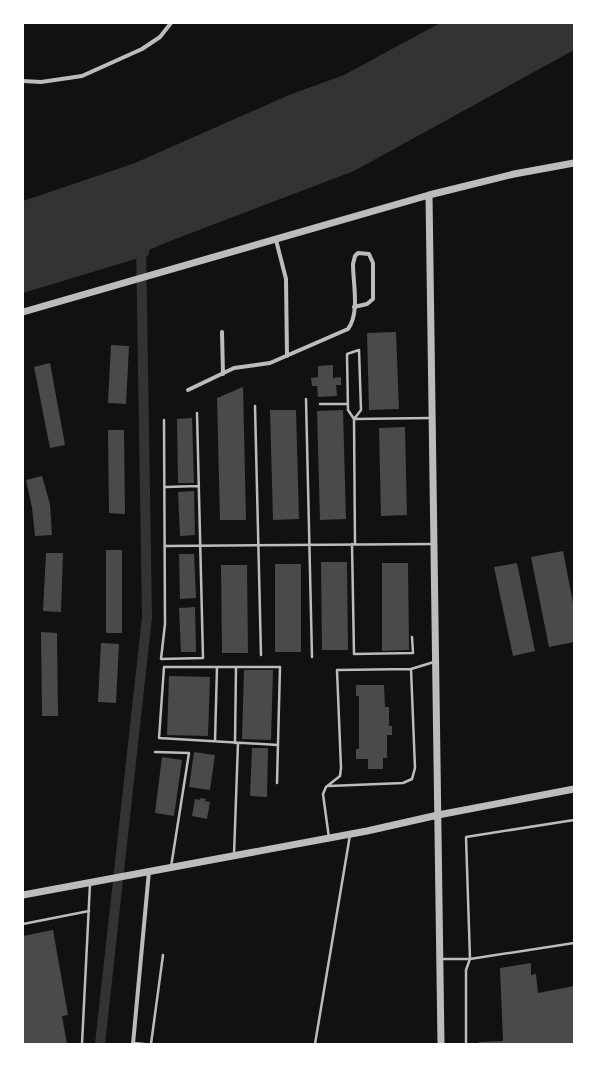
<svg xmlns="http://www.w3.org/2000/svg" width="597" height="1067" viewBox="0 0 597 1067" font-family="'Archivo Narrow',sans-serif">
<rect width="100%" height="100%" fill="#111"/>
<path fill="#333" d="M440,23h134v27l-220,121 -189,72 -16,7v5l-126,38v-92l112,-38 154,-68 55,-20z"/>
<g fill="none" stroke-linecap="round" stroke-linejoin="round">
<path stroke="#333" stroke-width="10" d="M100,1044l47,-427 -6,-372"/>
</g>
<path fill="#4a4a4a" d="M396,332l3,77 -30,1 -2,-77z
M111,345l18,1 -3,58 -18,-1z
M50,363l15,82 -15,3 -16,-81z
M333,365v13l8,-1v8h-5l1,11 -19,1 -1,-11h-5l-1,-8 7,-1v-11z
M243,387l3,133h-26l-3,-122z
M270,410h26l3,109 -26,1z
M343,410l3,109 -26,1 -3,-109z
M192,418l2,65h-16l-1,-64z
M405,427l2,88 -26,1 -2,-88z
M108,430h16l1,84 -16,-1z
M42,476l8,28 2,31 -17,1 -3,-28 -6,-28z
M194,491l1,44 -15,1 -2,-44z
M106,550h16v83h-16z
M563,551l11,57v34l-25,5 -18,-90z
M46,553h17l-2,59 -18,-1z
M179,554h15l2,44 -16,1z
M321,562h26l1,88h-26z
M382,563h26l1,87 -27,1z
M517,563l18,88 -22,5 -19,-89z
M275,564h26v88h-26z
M221,565h26l1,88h-26z
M195,607l1,45h-15l-2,-44z
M41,632l16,1 1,83h-16z
M101,643l18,1 -3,59 -18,-1z
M244,670h29l-2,70 -29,-1z
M169,676l41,1 -2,59 -41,-1z
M356,685h28l1,22h4v19h3v9h-5v23h-4v11h-15v-10h-12v-10h3v-53h-3z
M252,748h16l-1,49 -17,-1z
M194,752l21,3 -5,35 -21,-3z
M162,757l20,3 -8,56 -19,-3z
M200,798l6,1 -1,2 5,1 -3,17 -15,-3 3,-17 5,1z
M53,930l15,85 -6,1 5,28h-44v-108z
M531,963v12l5,-1 2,19 36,-7v58h-95v-2l24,-1 -3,-73z"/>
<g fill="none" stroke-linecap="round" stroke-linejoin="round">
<path stroke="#bcbcbc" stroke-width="2.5" d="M359,350l2,60 -7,9 -6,-9 -1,-56z
M306,399l6,258
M320,404h28
M255,406l6,249
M164,420l1,204 -4,35 42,-1 -6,-245
M165,487l34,-1
M352,544l2,110 59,-1 -1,-16
M355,544l-1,-125 76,-1
M165,546l269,-2
M215,741l2,-74
M235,743l1,-76
M155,752l34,1 -18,114
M277,783l3,-116h-116l-5,71 119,7
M329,786l74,-3 9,-4 3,-11 -4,-99
M329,838l-6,-44 3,-7 14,-11 1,-8 -4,-98 74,-1 23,-7
M234,855l4,-112
M23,924l66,-13
M442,959h28l104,-16
M133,1043l11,1
M82,1044l8,-160
M151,1044l12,-89
M315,1044l35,-209
M466,1044v-74l4,-11 -4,-122 108,-17"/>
<path stroke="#bcbcbc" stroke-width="4" d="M23,81l18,1 41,-6 60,-27 18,-12 11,-14
M276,240l10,39 1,77
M222,332l1,42
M188,390l46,-22 36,-5 78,-34c12,-16 5,-45 5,-65l2,-8 3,-3 11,1 4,9v36l-6,5 -13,3
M133,1044l16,-173"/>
<path stroke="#bcbcbc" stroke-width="7" d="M429,195l12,849
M23,312l406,-117 85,-21 60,-11
M23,895l344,-64 71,-16 136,-26"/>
</g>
<rect width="597" height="1067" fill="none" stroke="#ffffff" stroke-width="48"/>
</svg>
